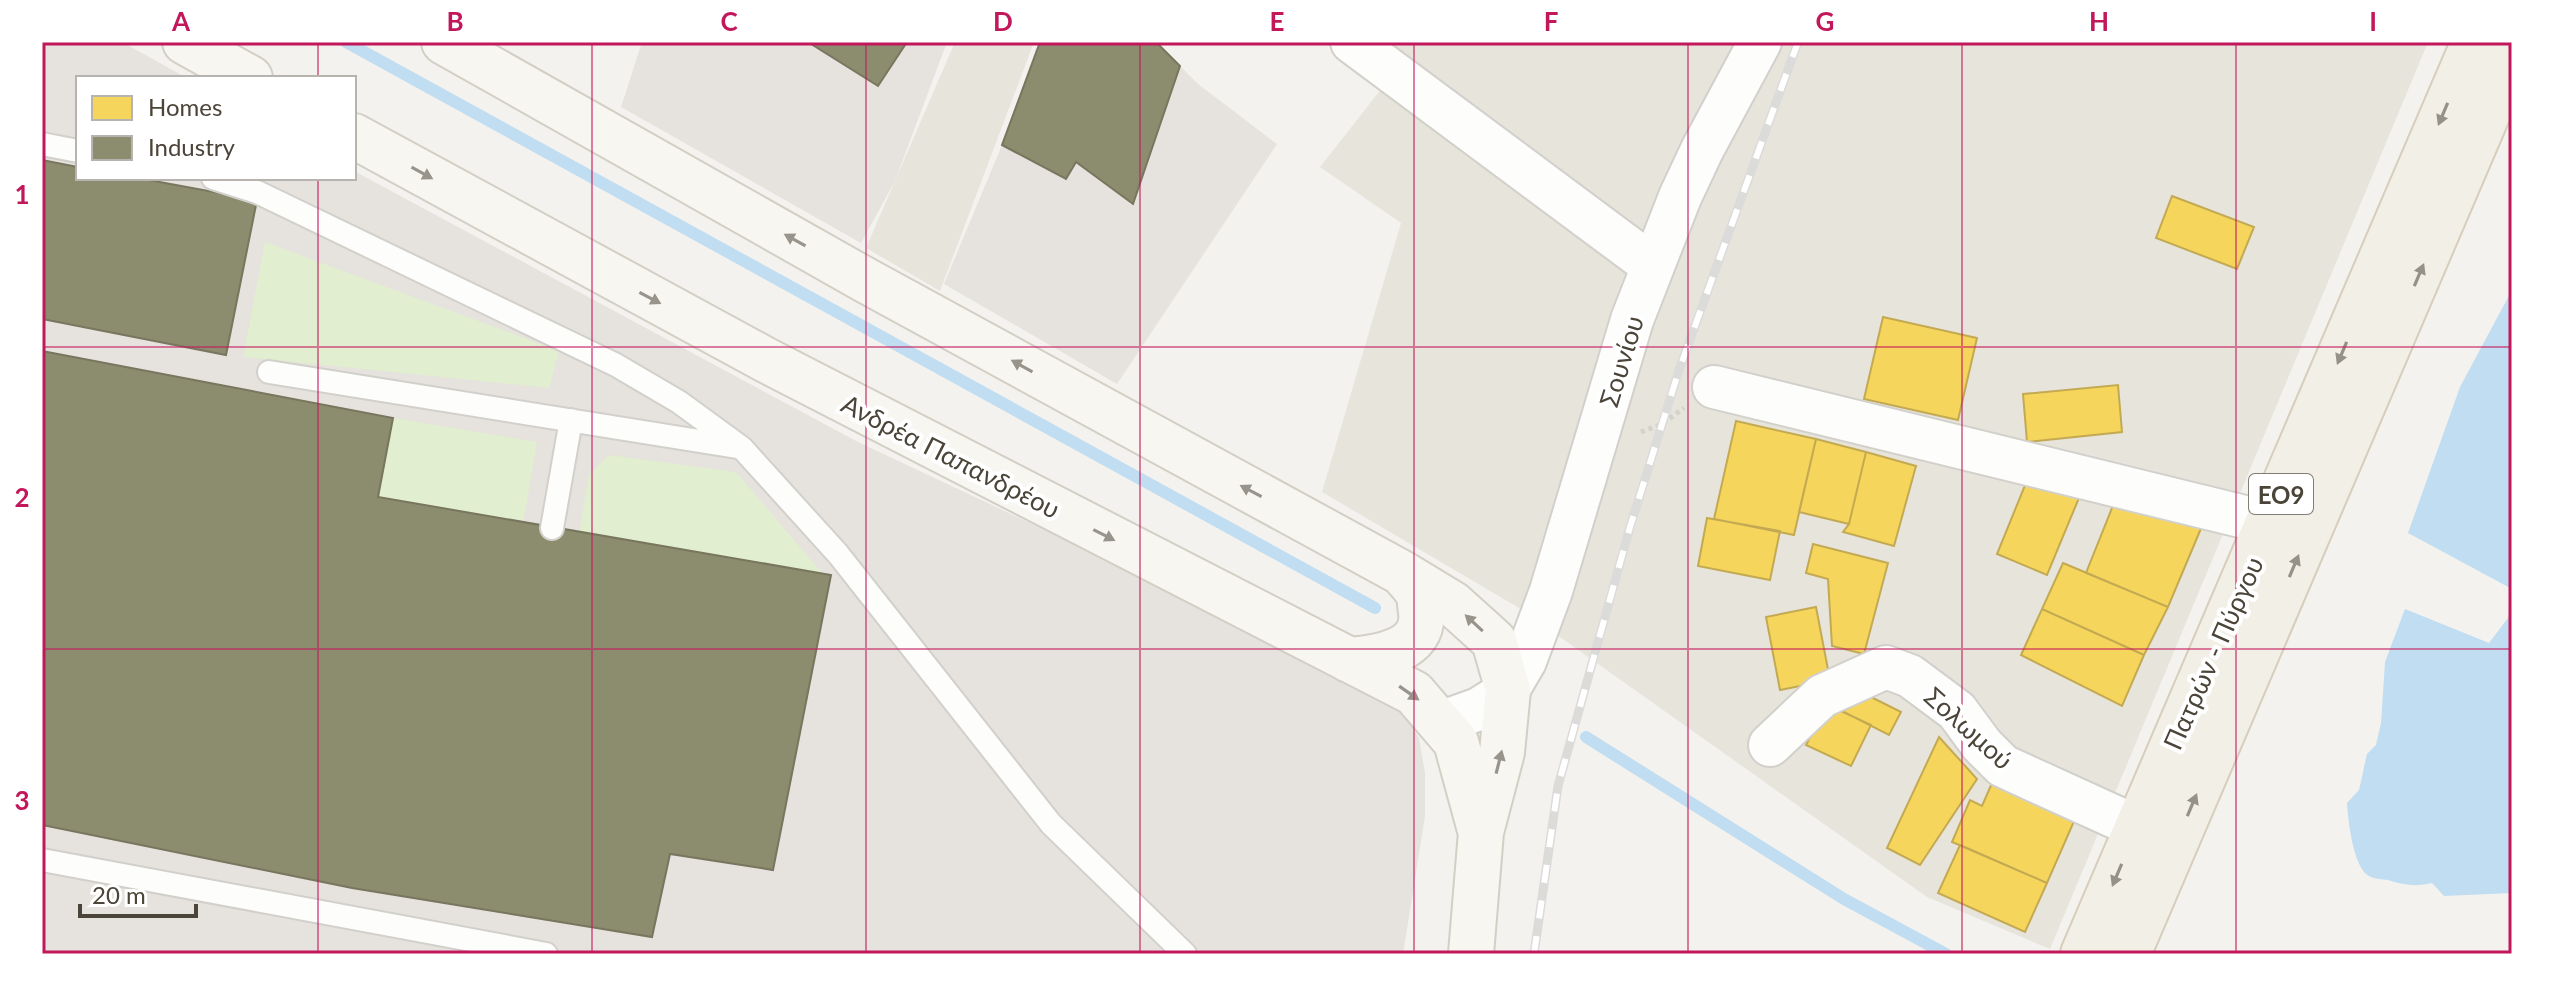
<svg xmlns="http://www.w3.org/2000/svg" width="2554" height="996" viewBox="0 0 2554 996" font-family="Lato,sans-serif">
<rect width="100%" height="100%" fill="#f4f2ee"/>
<path fill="#e7e4dc" d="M955,42h79l-94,249 -74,-43z
M1381,42h1047l-378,907 -123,-52 -408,-289 -197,-116 79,-269 -81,-56 84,-107z"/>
<path fill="#e6e2de" d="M42,42h80l65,36h-109v100h276v-7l504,271 238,112 278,138 29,21 16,25 6,35v43l-22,138h-1361z
M642,42h305l-52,139 -34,62 -240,-136z
M1040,42h116l42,42 79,60 -160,240 -173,-100 58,-139z"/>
<path fill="#e1eecf" d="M265,242l294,109 -10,37 -306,-31z
M393,418l144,24 -14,82 -145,-27z
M609,455l127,17 86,101 -243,-40 10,-59z"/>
<path fill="#c0ddf1" d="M2512,290v299l-104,-56 52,-146z
M2512,598v295l-68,3 -12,-13c-17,4 -28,2 -44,-3 -6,-1 -15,-1 -19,-4 -16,-9 -21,-56 -22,-73l12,-13 8,-36 9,-9 5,-22 4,-61 20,-53 84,34 19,-25z"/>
<path fill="#f6d55c" stroke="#c3aa52" stroke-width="2" d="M2172,196l82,31 -17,42 -81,-31z
M1883,317l94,21 -19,82 -94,-21z
M2118,385l4,47 -95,10 -4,-48z
M1736,421l80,18 -22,96 -80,-16z
M1816,439l50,13 -17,72 -50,-12z
M1866,452l50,14 -22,80 -51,-14 6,-8z
M2030,473l51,20 -34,82 -50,-21z
M2116,498l86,28 -34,81 -82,-34z
M1707,518l73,13 -10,49 -72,-14z
M1813,544l75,19 -24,91 -32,-8 -4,-67 -22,-6z
M2063,563l105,44 -24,48 -102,-46z
M1816,607l14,73 -50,10 -14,-73z
M2042,609l102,46 -22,51 -101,-51z
M1861,692l40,20 -12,23 -55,-28z
M1826,704l45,21 -20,41 -45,-21z
M1939,737l38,42 -57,86 -33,-17z
M1992,783l83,36 -28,64 -95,-41 18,-42 12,6z
M1960,845l87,38 -22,49 -87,-39z"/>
<path fill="#8c8c6e" stroke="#78765e" stroke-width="2" d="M808,42h99l-29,44z
M1040,42h116l24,24 -47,138 -57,-42 -10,17 -64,-34z
M42,160l36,7v11h60l119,22 -31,155 -184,-36z
M42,351l351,67 -15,79 453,78 -58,295 -103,-16 -18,83 -300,-49 -310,-63z"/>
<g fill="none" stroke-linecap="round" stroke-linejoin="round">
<path stroke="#c0ddf1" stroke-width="12" d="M346,42l1029,566
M1586,737l258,162 102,55"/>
<g stroke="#d2d0cb" stroke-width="26">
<path id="lane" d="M42,144l36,7
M213,178l44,14 359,173 63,37 63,46 96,106 213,270 134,130
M269,372l468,75
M552,528l19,-108
M42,860l504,94"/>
</g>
<g stroke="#d2d0cb" stroke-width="46">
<path id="street" d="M1352,42l301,224
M1714,387l555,136
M1440,723l39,-14 19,-12 10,-7 17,-29 26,-70 81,-271 48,-123 22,-47 58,-108
M1770,745l52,-49 64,-29 24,9 47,35 25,34 21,21 134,61"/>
</g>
<g stroke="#d3cfc5" stroke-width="48">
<path id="secondary" d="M185,42l65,36
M444,42l423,239 535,292 51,31 41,37 14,49 -6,62 -21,80 -10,122
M354,136l410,223 650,334 42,49 24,88
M1349,660c28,-2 77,-9 72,-48 -1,-5 -1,-14 -3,-19 -4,-7 -11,-14 -16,-20"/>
</g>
<g stroke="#d6cebb" stroke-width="48">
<path id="primary" d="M2083,954l391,-912
M2128,954l384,-897"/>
</g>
<path stroke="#d3d2cc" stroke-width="5" stroke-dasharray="4 4" stroke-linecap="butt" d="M1641,432l21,-8 22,-16"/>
<use href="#lane" stroke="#fdfdfc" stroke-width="22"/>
<use href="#street" stroke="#fdfdfc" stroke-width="42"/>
<use href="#secondary" stroke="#f7f6f1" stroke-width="44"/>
<use href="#primary" stroke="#f2efe6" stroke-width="44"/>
<g stroke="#dbdbda" stroke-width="9">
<path id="rail" d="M1534,954l24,-168 72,-259 49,-157 119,-328"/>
</g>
<use href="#rail" stroke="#fff" stroke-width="6" stroke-dasharray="18" stroke-linecap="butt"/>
</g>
<defs><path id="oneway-solid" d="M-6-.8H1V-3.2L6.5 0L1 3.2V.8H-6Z" transform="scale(2)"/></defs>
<g fill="#969187">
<use href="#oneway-solid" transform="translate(2443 114) rotate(113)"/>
<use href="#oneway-solid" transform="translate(2419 275) rotate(-67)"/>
<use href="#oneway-solid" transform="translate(2342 353) rotate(113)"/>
<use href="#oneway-solid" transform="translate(2294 566) rotate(-67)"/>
<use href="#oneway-solid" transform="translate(2192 805) rotate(-67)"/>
<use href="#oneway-solid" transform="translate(2117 875) rotate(113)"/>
</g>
<g fill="#98948c">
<use href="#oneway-solid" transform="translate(422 173) rotate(29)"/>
<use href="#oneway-solid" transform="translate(795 240) rotate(-151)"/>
<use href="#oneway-solid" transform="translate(650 298) rotate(28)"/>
<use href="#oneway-solid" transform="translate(1022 366) rotate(-151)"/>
<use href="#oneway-solid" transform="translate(1251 491) rotate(-152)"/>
<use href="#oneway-solid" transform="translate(1104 535) rotate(27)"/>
<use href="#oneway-solid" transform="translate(1474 623) rotate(-137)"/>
<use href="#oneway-solid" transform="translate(1409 693) rotate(35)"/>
<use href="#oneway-solid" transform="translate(1499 762) rotate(-76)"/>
</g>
<path fill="none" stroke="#c2185b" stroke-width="2" stroke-opacity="0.55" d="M318,42v36M592,42v912M866,42v912M1140,42v912M1414,42v912M1688,42v912M1962,42v912M2236,42v912M318,178v776M42,347h2470M42,649h2470"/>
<g text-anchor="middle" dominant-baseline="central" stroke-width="8" stroke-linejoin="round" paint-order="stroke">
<rect fill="#fff" stroke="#817c74" stroke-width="2" x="2249" y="474" width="64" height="40" rx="6"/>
<g font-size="24" font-weight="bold" fill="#4b4439">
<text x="2281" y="494">ΕΟ9</text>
</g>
<g font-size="26" fill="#4b4439" stroke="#fff">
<text transform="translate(1621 361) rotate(-73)">Σουνίου</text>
<text transform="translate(951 456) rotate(27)">Ανδρέα Παπανδρέου</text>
<text transform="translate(2213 653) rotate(-66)">Πατρών - Πύργου</text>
<text transform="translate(1969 728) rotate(42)">Σολωμού</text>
</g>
</g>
<rect width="2554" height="996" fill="none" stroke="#ffffff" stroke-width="88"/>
<rect x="76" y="76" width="280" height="104" fill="#ffffff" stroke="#b7b4b0" stroke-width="2"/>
<rect x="92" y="96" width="40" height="24" fill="#f6d55c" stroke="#b7b4b0" stroke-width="2"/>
<text x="148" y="116" font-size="24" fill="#4b4439">Homes</text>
<rect x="92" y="136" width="40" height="24" fill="#8c8c6e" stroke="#b7b4b0" stroke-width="2"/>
<text x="148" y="156" font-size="24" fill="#4b4439">Industry</text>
<path d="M80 904v12h116v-12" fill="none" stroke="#4b4439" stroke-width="4"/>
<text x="92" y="904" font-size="24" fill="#4b4439" stroke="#ffffff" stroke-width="6" paint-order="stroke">20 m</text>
<rect x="44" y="44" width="2466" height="908" fill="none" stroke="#c2185b" stroke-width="3"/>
<g font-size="26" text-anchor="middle" font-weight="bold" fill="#c2185b">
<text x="181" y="31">A</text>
<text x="455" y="31">B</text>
<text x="729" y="31">C</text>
<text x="1003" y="31">D</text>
<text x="1277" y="31">E</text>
<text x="1551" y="31">F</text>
<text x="1825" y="31">G</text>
<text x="2099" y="31">H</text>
<text x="2373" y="31">I</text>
<text x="22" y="204">1</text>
<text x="22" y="507">2</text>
<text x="22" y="810">3</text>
</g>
</svg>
